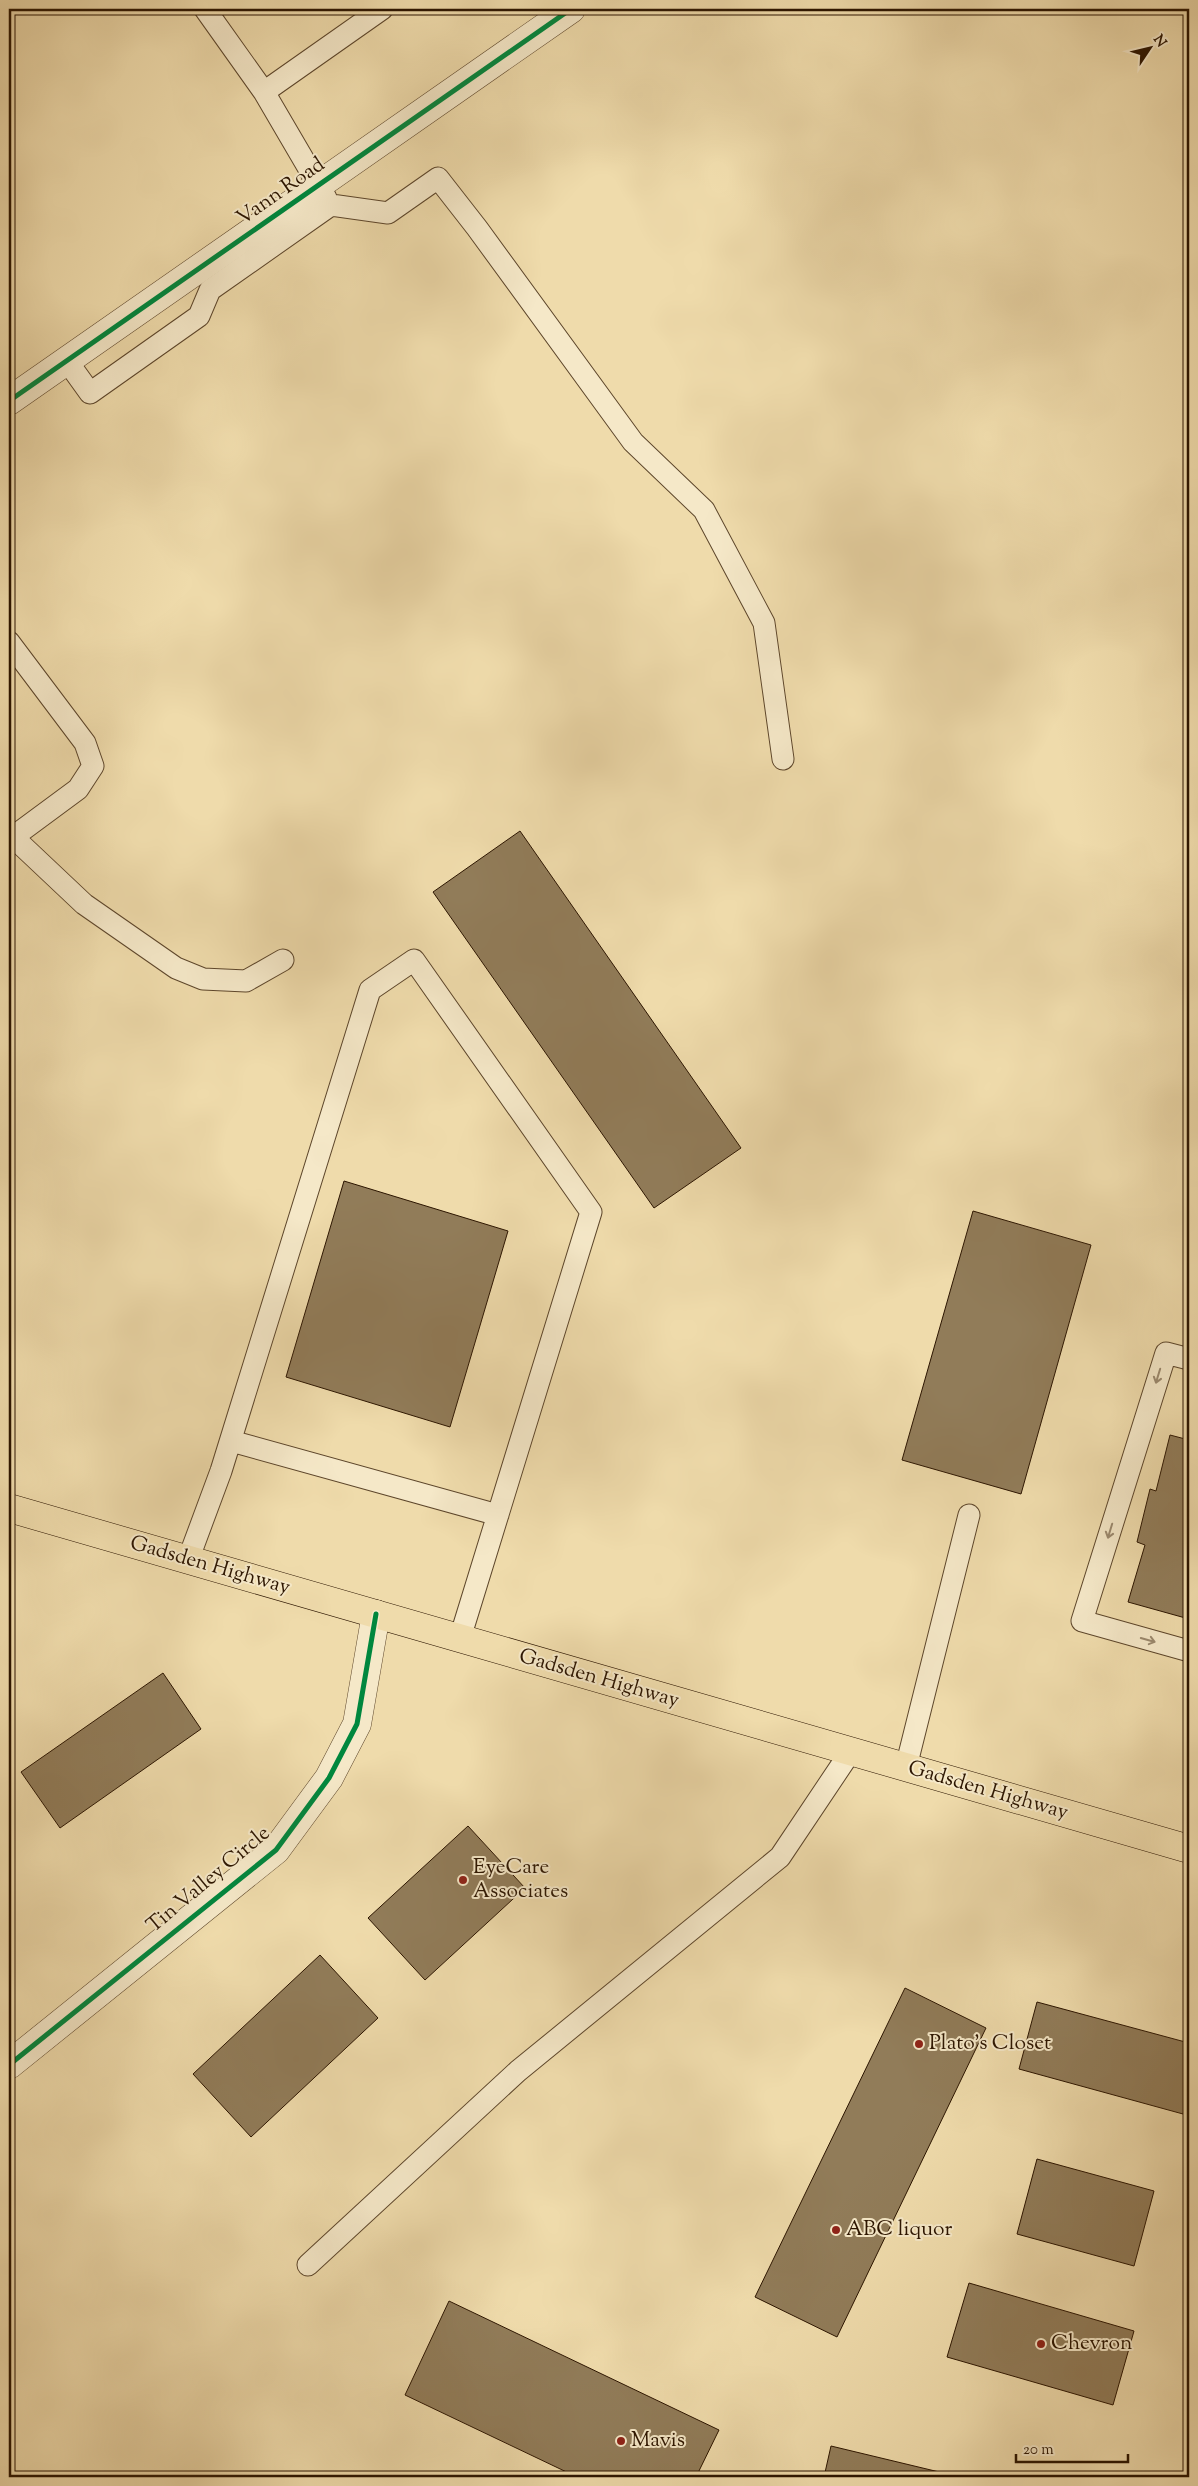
<svg xmlns="http://www.w3.org/2000/svg" width="1198" height="2486" viewBox="0 0 1198 2486" font-family="'Sorts Mill Goudy',serif">
<rect width="100%" height="100%" fill="#efdbab"/>
<filter id="stains"><feTurbulence type="fractalNoise" baseFrequency=".004" numOctaves="4"/><feColorMatrix values="0 0 0 0 .2 0 0 0 0 .09 0 0 0 0 .02 0 0 0 .5 -.17"/></filter>
<radialGradient id="worn" r=".72"><stop offset=".6" stop-color="#630" stop-opacity="0"/><stop offset="1" stop-color="#630" stop-opacity=".3"/></radialGradient>
<path fill="#917c59" stroke="#2c1500" d="M520,831l221,317 -87,60 -221,-316z
M344,1181l164,50 -58,196 -164,-50z
M973,1211l118,34 -70,249 -119,-34z
M1170,1435l19,5v179l-61,-17 17,-57 -8,-3 13,-53 6,2z
M163,1673l38,56 -141,99 -39,-56z
M468,1826l57,62 -100,92 -57,-62z
M320,1955l58,63 -127,119 -58,-63z
M905,1988l81,40 -149,309 -82,-40z
M1037,2002l152,41v48l-6,23 -164,-45z
M1037,2159l117,32 -20,75 -117,-32z
M969,2283l165,48 -21,74 -166,-48z
M449,2301l270,129 -23,47h-119l-172,-82z
M831,2446l129,31h-136z"/>
<g fill="none" stroke-linecap="round" stroke-linejoin="round">
<g stroke="#5d462b" stroke-width="23">
<path id="lane" d="M205,9l59,83 62,106
M264,92l118,-83
M67,361l23,32 109,-77 11,-26 121,-85 57,8 50,-35 39,50 156,214 71,68 60,113 19,136
M9,642l76,101 8,23 -15,23 -69,51
M13,837l71,67 92,64 27,11 43,2 37,-21
M1189,1359l-23,-6 -84,268 107,30
M231,1441l267,74
M188,1560l33,-89 149,-481 44,-30 177,252 -131,426
M906,1767l63,-252
M308,2265l210,-194 262,-214 71,-106"/>
</g>
<g stroke="#5d462b" stroke-width="29">
<path id="street" d="M9,401l562,-392
M9,2065l267,-215 53,-72 28,-54 19,-110"/>
</g>
<g stroke="#2c1500" stroke-width="29">
<path id="primary" d="M9,1508l1180,341"/>
</g>
<use href="#lane" stroke="#f5e8c8" stroke-width="21"/>
<use href="#street" stroke="#f5e8c8" stroke-width="28"/>
<use href="#primary" stroke="#efdbab" stroke-width="28"/>
<g stroke="#f5e8c8" stroke-width="8">
<path id="cycleway" d="M9,401l562,-392
M9,2065l267,-215 53,-72 28,-54 19,-110"/>
</g>
<use href="#cycleway" stroke="#00873e" stroke-width="5"/>
</g>
<defs><path id="oneway-shaft" d="M-6 0H5M1.5-3L5.5 0L1.5 3" fill="none" stroke-width="1.6" stroke-linecap="round" stroke-linejoin="round" transform="scale(1.25)"/></defs>
<g stroke="#9b896e">
<use href="#oneway-shaft" transform="translate(1158 1376) rotate(107)"/>
<use href="#oneway-shaft" transform="translate(1110 1531) rotate(107)"/>
<use href="#oneway-shaft" transform="translate(1148 1640) rotate(16)"/>
</g>
<g fill="#8f2418" stroke="#f5e8c8" stroke-width="2">
<circle cx="463" cy="1880" r="5"/>
<circle cx="919" cy="2044" r="5"/>
<circle cx="836" cy="2230" r="5"/>
<circle cx="1041" cy="2344" r="5"/>
<circle cx="621" cy="2441" r="5"/>
</g>
<g text-anchor="middle" dominant-baseline="central" stroke-width="4" stroke-linejoin="round" paint-order="stroke">
<g font-size="21" fill="#2c1500" stroke="#f5e8c8">
<text transform="translate(281 192) rotate(-35)">Vann Road</text>
<text transform="translate(210 1566) rotate(16)">Gadsden Highway</text>
<text transform="translate(599 1679) rotate(16)">Gadsden Highway</text>
<text transform="translate(988 1791) rotate(16)">Gadsden Highway</text>
<text transform="translate(209 1880) rotate(-40)">Tin Valley Circle</text>
</g>
<g font-size="21" fill="#2c1500" stroke="#f5e8c8" text-anchor="start">
<text x="473" y="1868">EyeCare<tspan x="473" dy="24">Associates</tspan></text>
<text x="929" y="2044">Plato's Closet</text>
<text x="846" y="2230">ABC liquor</text>
<text x="1051" y="2344">Chevron</text>
<text x="631" y="2441">Mavis</text>
</g>
</g>
<rect width="1198" height="2486" fill="none" stroke="#efdbab" stroke-width="30"/>
<rect x="10" y="10" width="1178" height="2466" fill="none" stroke="#2c1500" stroke-width="2.5"/>
<rect x="15" y="15" width="1168" height="2456" fill="none" stroke="#2c1500"/>
<g transform="translate(1150 48) rotate(55)" stroke="#f5e8c8" stroke-width="4" paint-order="stroke">
<path d="M0-4L9 19L0 12L-9 19Z" fill="#2c1500"/>
<text y="-8" font-size="14" font-weight="bold" text-anchor="middle" fill="#2c1500">N</text>
</g>
<path d="M1016 2454v8h112v-8" fill="none" stroke="#2c1500" stroke-width="2.5"/>
<text x="1023" y="2454" font-size="15" fill="#2c1500" stroke="#f5e8c8" stroke-width="4" paint-order="stroke">20 m</text>
<rect width="100%" height="100%" filter="url(#stains)"/>
<rect width="100%" height="100%" fill="url(#worn)"/>
</svg>
